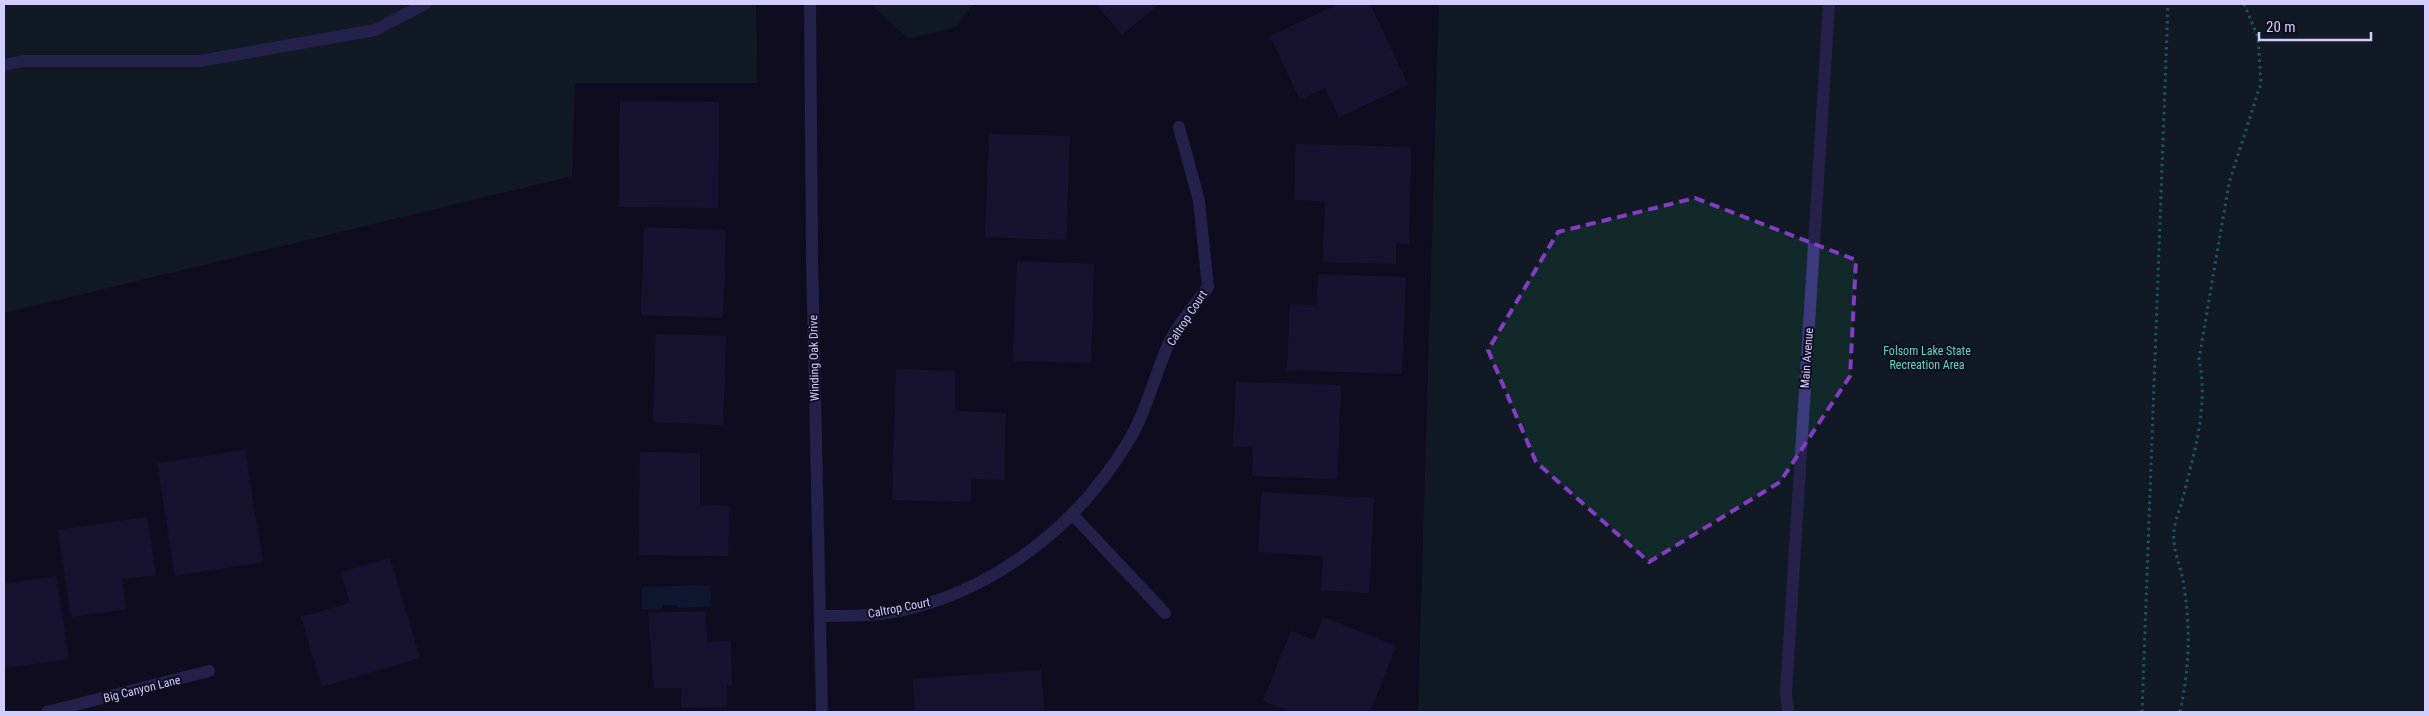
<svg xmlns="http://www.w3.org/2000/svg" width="2429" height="716" viewBox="0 0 2429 716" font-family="'Roboto Condensed',sans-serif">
<rect width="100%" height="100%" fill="#100d20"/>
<path fill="#112928" d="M4,4h752l1,79h-182l-3,93 -568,137z
M871,4h102l-17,23 -47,12z
M1439,4h986v708h-1007z"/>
<path fill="#0e2343" d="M710,585l1,21 -33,2 -1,-3h-15v4h-20v-22z"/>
<path fill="#211a40" d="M1096,4h63l-37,31z
M1339,4h31l38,81 -69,32 -14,-29 -25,12 -30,-64z
M620,101l99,1 -1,106 -99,-1z
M989,134l81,2 -4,104 -81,-3z
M1296,144l115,3 -2,97 -13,-1v21l-73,-2 2,-61 -31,-1z
M644,227l82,3 -3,88 -82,-3z
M1017,261l77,3 -3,99 -78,-2z
M1318,274l88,3 -4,97 -115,-4 3,-66 27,1z
M656,334l70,2 -3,89 -70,-3z
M896,369l59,2v40l51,2 -2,67 -33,-1v23l-79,-2z
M1236,382l105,3 -4,94 -85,-3 1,-29 -20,-1z
M245,450l18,112 -88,14 -18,-113z
M640,452l60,1v52l29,1 -1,50 -89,-1z
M1262,492l112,6 -5,95 -48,-3 2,-34 -65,-4z
M147,517l9,58 -34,4 4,30 -55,8 -13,-87z
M390,558l30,100 -98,29 -21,-70 49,-14 -9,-31z
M56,576l13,83 -65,9v-84z
M705,611l2,31 24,-1 1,45 -5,-1v22l-46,1 1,-20h-28l-6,-75z
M1323,617l73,29 -26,66h-79l-28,-11 28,-70 23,9z
M1041,670l3,42h-129l-2,-33z"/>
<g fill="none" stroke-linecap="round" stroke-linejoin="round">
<path stroke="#32ada4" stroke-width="3" stroke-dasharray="2.5 4" stroke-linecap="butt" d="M2142,712l26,-708
M2180,712c9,-42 11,-82 4,-125 -2,-19 -12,-36 -10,-56 1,-11 6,-22 9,-33 11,-45 26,-93 16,-139l30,-176 32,-100 -3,-46 -14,-33"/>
<path stroke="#3c3a7d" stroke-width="12" d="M810,4l2,252 10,456
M4,65l19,-4h177l175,-31 50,-26
M1072,514l93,99
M820,616c26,0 53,0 79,-5 96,-20 179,-86 229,-169 19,-31 26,-66 41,-99 9,-19 26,-38 39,-56l-9,-86 -20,-74
M47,712l162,-41
M1788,712l-2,-19 43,-689"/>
</g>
<path d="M0 0H2429V716H0ZM1695,198l161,62 -6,116 -70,106 -131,80 -113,-100 -48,-112 70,-118z" fill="#100d20" fill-opacity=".55" fill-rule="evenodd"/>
<path fill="none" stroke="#843cc5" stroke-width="4" stroke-dasharray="10 6" stroke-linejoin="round" d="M1695,198l161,62 -6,116 -70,106 -131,80 -113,-100 -48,-112 70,-118z"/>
<g text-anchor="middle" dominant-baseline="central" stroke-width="4" stroke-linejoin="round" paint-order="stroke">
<g font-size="12" fill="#d2cdfd" stroke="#100d20">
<text transform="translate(1187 318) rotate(-57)">Caltrop Court</text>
<text transform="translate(814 358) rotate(-91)">Winding Oak Drive</text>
<text transform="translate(1807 358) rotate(-86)">Main Avenue</text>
<text transform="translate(899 608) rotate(-11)">Caltrop Court</text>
<text transform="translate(142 689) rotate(-14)">Big Canyon Lane</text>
</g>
<g font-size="12" fill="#5cdaba" stroke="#100d20">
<text x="1927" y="351">Folsom Lake State<tspan x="1927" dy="14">Recreation Area</tspan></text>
</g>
</g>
<rect width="2429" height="716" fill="none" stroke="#d2cdfd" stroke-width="10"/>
<path d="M2259 32v8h112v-8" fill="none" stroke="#d2cdfd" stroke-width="2.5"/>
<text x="2266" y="32" font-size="15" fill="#d2cdfd" stroke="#100d20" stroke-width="4" paint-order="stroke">20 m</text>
</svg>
